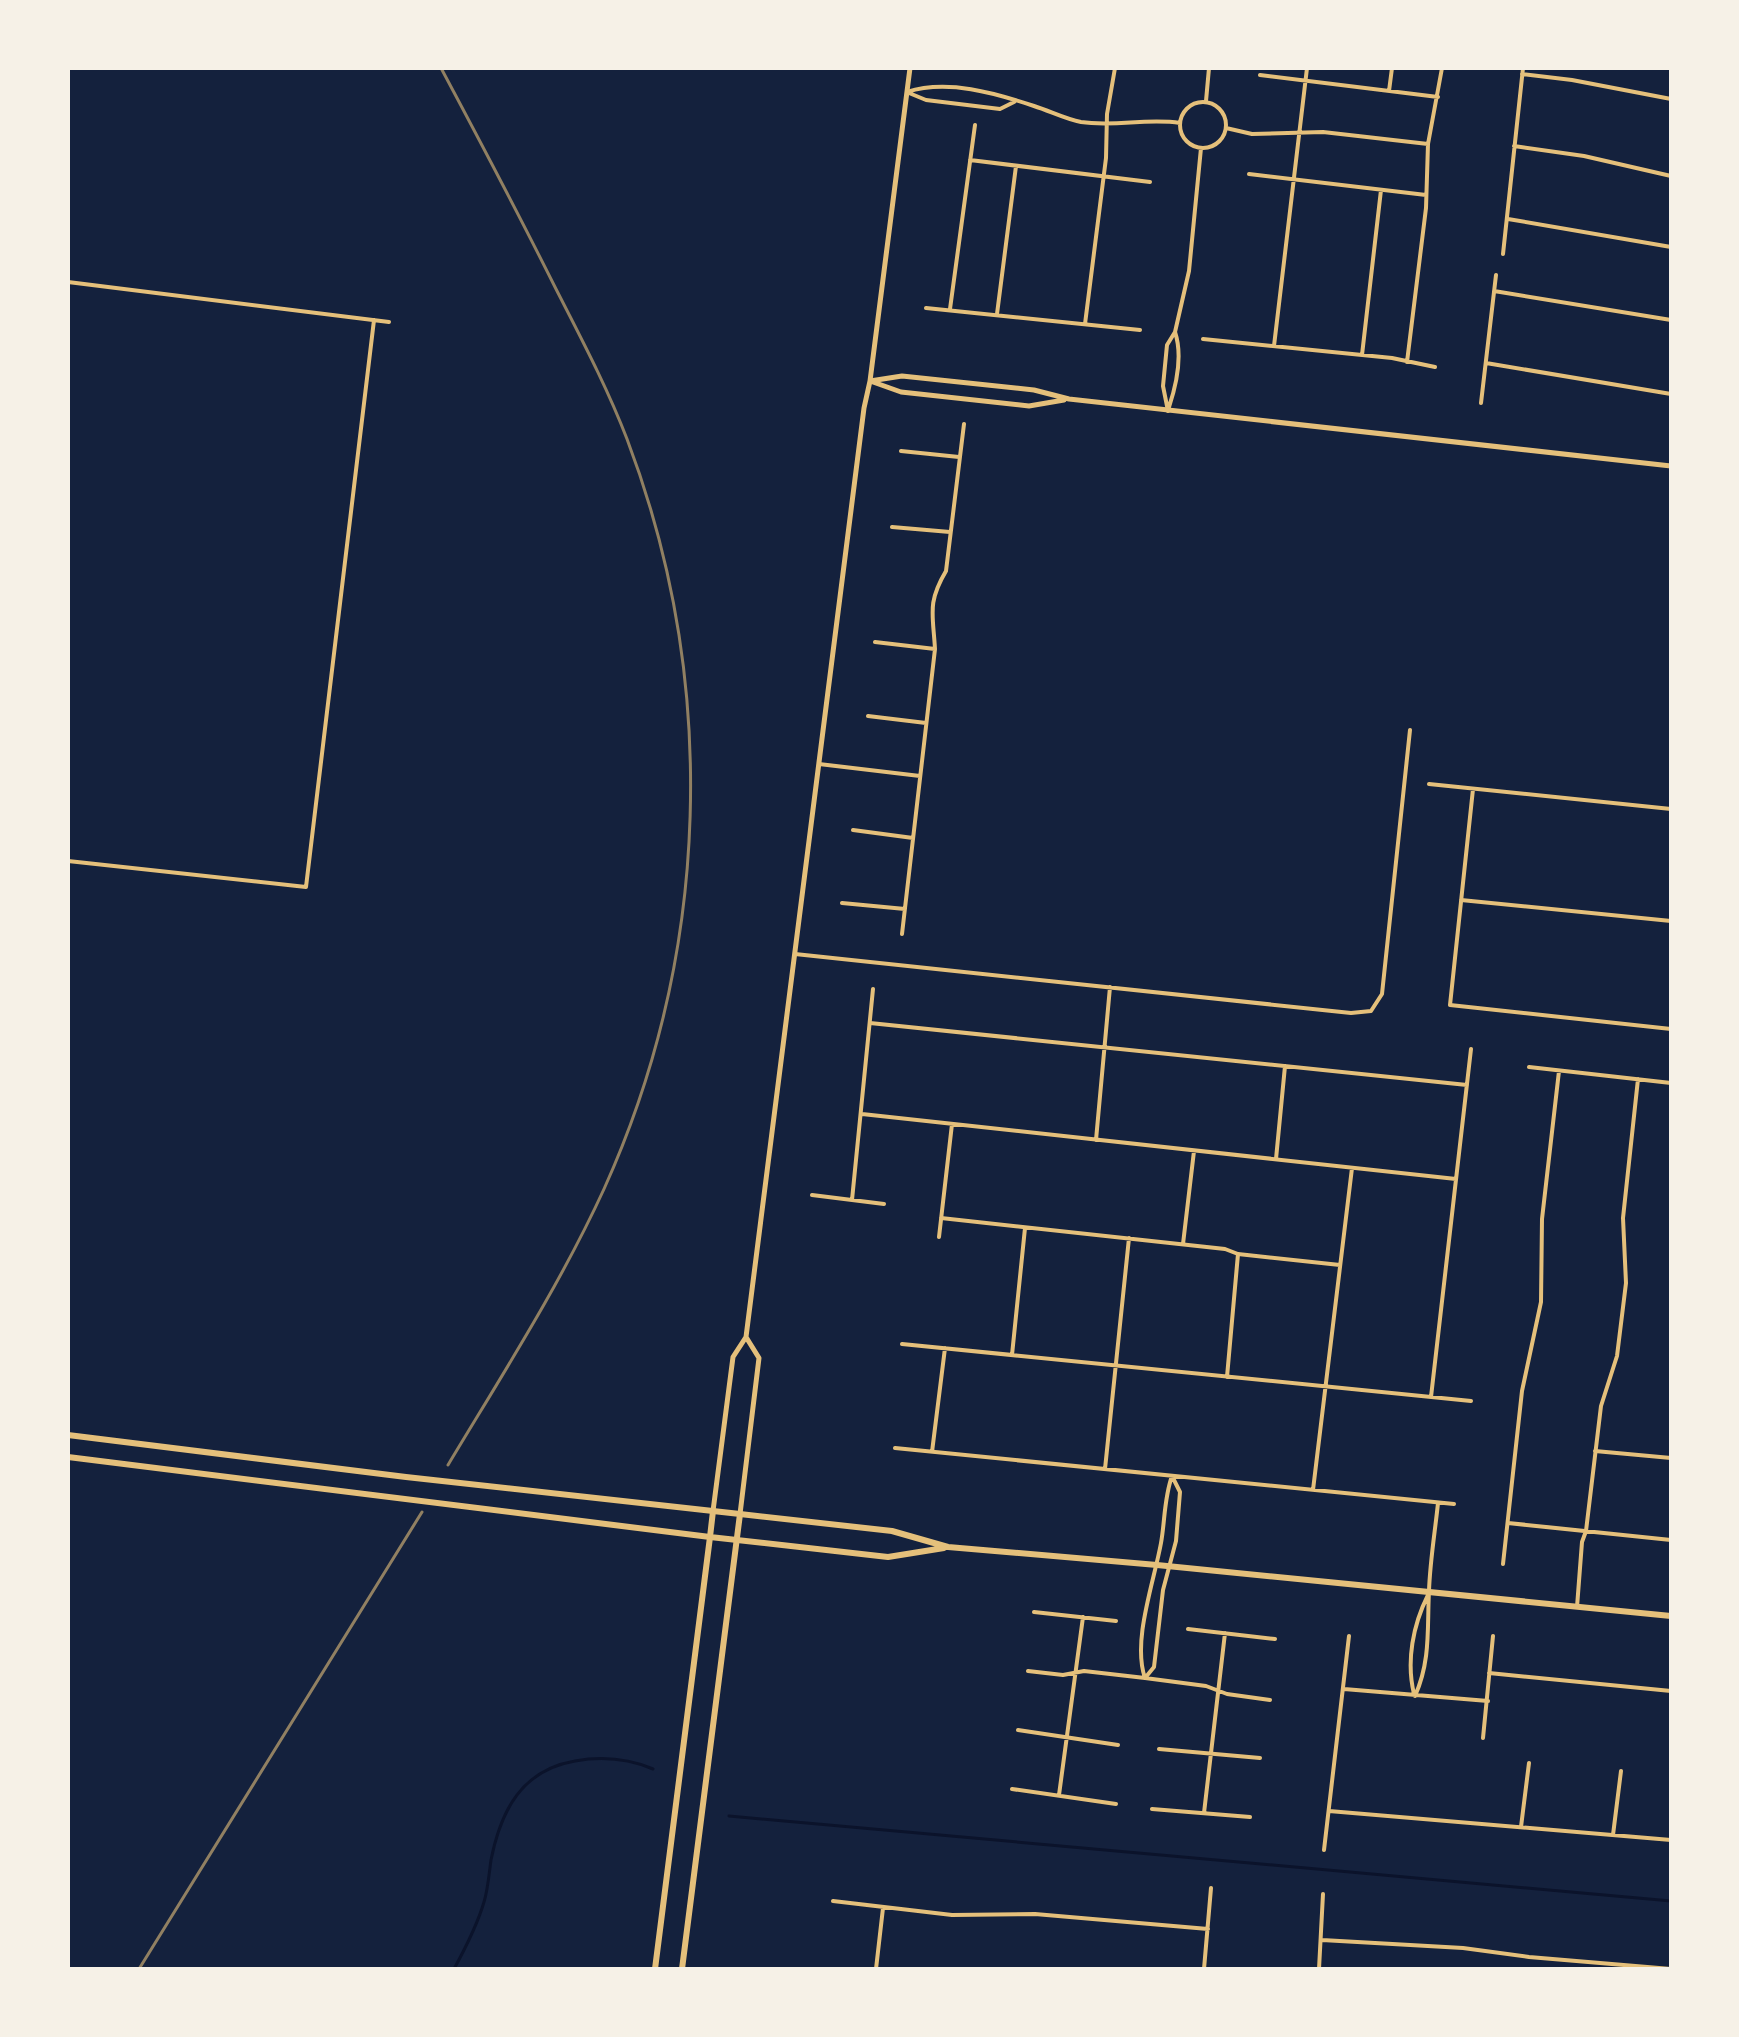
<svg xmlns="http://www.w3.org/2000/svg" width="1739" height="2037" viewBox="0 0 1739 2037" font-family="Commissioner,sans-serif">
<rect width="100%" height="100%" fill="#14213d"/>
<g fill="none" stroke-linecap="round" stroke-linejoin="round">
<path stroke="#0b132b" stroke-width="3" d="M729,1816l942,85
M454,1969c12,-22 23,-43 30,-67 4,-13 5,-28 7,-42 10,-50 31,-90 84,-99 28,-5 52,-3 78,8"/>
<path stroke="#e5c07b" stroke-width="4" d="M1522,74l50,6 99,19
M1260,75l178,22
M1389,91l3,-23
M907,92c40,-13 88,1 127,14 16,5 31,13 47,16 33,5 66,-4 99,1
M909,93l17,7 74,9 14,-7
M1206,101l3,-33
M1180 125a23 23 0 1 1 46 0a23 23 0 1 1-46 0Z
M1226,128l26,6 71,-2 105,12
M1514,146l70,10 87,20
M970,160l180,22
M1249,174l177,21
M1508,219l163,28
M1503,254l20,-186
M68,282l321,40
M1494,291l177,29
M926,308l214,22
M950,309l25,-184
M997,314l19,-148
M1085,324l21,-166 1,-44 8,-46
M1203,339l189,19 43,9
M1274,346l33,-278
M1362,355l19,-165
M1407,362l19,-154 2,-64 14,-76
M1486,363l185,31
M1481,403l15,-128
M1169,407c8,-24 14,-51 6,-75
M1168,411l-5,-25 4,-41 8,-13 14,-61 12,-123
M901,451l58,6
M892,527l58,5
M875,642l60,7
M868,716l58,7
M819,764l101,12
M1429,784l242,25
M1473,789l-23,216 221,24
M853,830l60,8
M68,861l238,26 68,-567
M1461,900l210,21
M842,903l63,6
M902,934l33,-285c-2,-35 -8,-46 11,-78l18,-147
M795,954l556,59 20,-2 11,-17 28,-264
M870,1023l597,62
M1529,1067l142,16
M862,1114l594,65
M1096,1140l14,-153
M1276,1159l9,-93
M812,1195l72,9
M852,1200l21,-211
M941,1218l284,31 13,5 102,11
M939,1237l13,-113
M1183,1244l11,-93
M902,1344l569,57
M1012,1355l13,-127
M1227,1377l11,-123
M1431,1397l40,-348
M895,1448l559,56
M1595,1451l76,7
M932,1452l13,-104
M1105,1469l24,-231
M1313,1490l39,-322
M1508,1523l163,17
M1503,1564l19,-173 19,-89 1,-83 17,-148
M1577,1607l5,-65 4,-11 15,-125 16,-50 9,-73 -3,-65 15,-139
M1034,1612l82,9
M1188,1629l87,10
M1028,1671l35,4 21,-4 61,7 61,8 21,8 43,6
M1489,1673l182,18
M1145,1678l9,-11 9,-77 13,-49 4,-49 -8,-16
M1145,1678c-13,-37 9,-96 16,-135 4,-22 3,-45 11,-67
M1344,1689l144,12
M1414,1694c-8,-33 -1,-69 14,-99
M1415,1696c16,-36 12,-68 14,-105 1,-30 6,-59 9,-88
M1018,1730l100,15
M1483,1738l10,-102
M1159,1749l101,9
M1012,1789l104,15
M1059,1795l24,-178
M1152,1809l98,8
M1329,1811l342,29
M1204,1813l21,-180
M1521,1827l8,-64
M1613,1835l8,-64
M1324,1850l25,-214
M833,1901l119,14 83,-1 173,15
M1322,1940l141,8 66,9 142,12
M876,1969l7,-61
M1204,1969l7,-81
M1319,1969l4,-75"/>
<path stroke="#e5c07b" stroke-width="5" d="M870,381l32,-5 132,14 35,9 602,67
M873,382l28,10 128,14 35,-6
M713,1511l20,-154 13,-20 118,-929 6,-27 40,-313
M740,1514l19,-156 -13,-21"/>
<path stroke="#e5c07b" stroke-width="6" d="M713,1511l-3,26 178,20 56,-9
M740,1514l152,17 56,16 209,18 514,51"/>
<path stroke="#e5c07b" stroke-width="6" d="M68,1435l338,42 334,37 -58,455
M68,1457l642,80 -55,432"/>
<path stroke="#918062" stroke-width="3" d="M441,68c39,73 78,147 115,221 25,49 51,98 71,150 92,243 84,513 -23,750 -44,96 -102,186 -156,276
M139,1969l283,-457"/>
</g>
<rect width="1739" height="2037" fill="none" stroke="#f6f1e7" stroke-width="140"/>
</svg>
